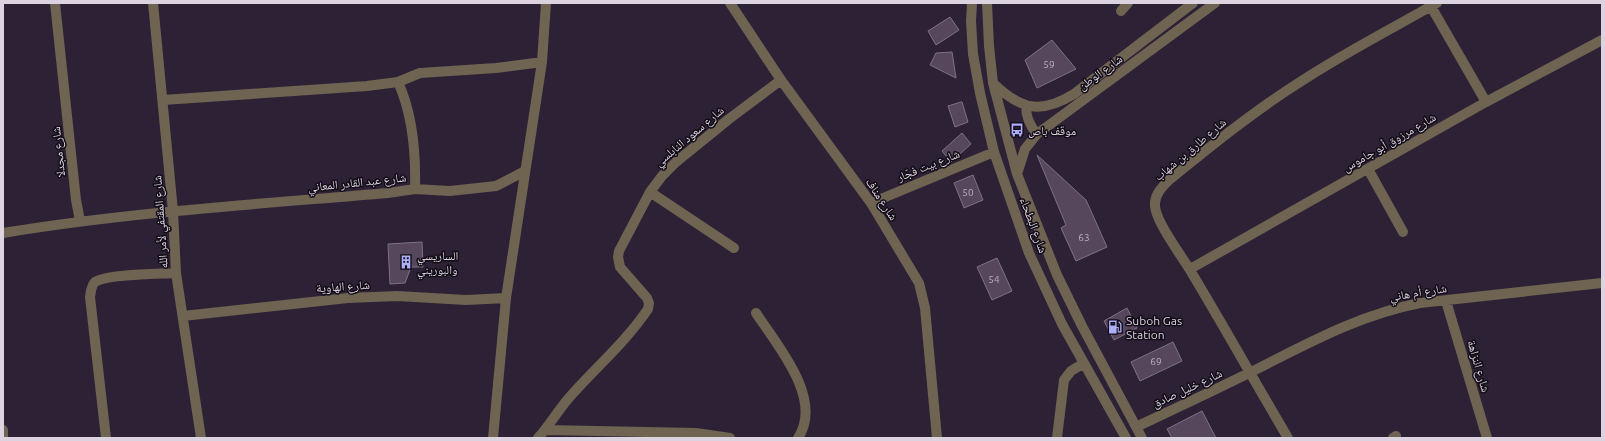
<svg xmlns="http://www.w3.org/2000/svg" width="1605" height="441" viewBox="0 0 1605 441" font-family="Ubuntu,'Noto Naskh Arabic',sans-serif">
<rect width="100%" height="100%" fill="#2d2135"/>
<path fill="#57475c" stroke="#807086" d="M950,17l9,13 -23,15 -8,-14z
M1052,40l24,29 -39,19 -12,-28z
M952,52l4,26 -26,-13 6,-12z
M961,102h1l6,20 -13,5 -7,-21z
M962,133l9,11 -20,18 -9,-11z
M1037,155l49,45 21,47 -31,14 -15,-33 5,-3z
M973,175l10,25 -19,8 -10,-25z
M422,242l1,25h-12l-6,16 -15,1 -2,-40z
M997,258l15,33 -20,9 -15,-33z
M1127,308l10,20 -23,12 -10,-19z
M1173,342l9,19 -42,20 -9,-19z
M1202,411l14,27h-44l-5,-9z"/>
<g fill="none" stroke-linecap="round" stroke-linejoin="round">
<path stroke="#6f6352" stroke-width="10" d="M55,3l21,197 4,21
M153,3l20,208 3,62 25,165
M730,3l51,77 90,123 48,80 6,25 12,130
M972,3l-1,18 2,33 7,39 14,59 35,101 33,71 64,114
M987,3l2,43 4,37 24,91 40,101 25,51 60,112
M1429,3l57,99
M1121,11l7,-8
M398,82c15,33 18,71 17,107
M993,83c27,26 47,32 81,11l119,-91
M163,100l204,-14 31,-4 22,-9 76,-5 46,-6
M1026,105c0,12 3,20 11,29
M1368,169l35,63
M1017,174l8,-25 12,-15 178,-131
M650,192l84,56
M871,203l123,-51
M3,233c127,-21 257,-29 385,-40l27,-4 35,2 46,-5 29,-15
M1190,269l296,-167 116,-62
M1446,301l41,137
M756,313c21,32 68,86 42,125
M183,316l165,-18 49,-2 69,4 40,-2
M1136,427c38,-18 77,-36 115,-55 56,-28 107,-57 169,-69l182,-20
M3,430v8
M546,430l150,3 34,5
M106,438l-16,-141c1,-6 1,-11 5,-15 11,-8 65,-8 81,-9
M493,438l13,-140 36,-236 4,-59
M538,438c11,-12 19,-26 30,-39 26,-30 57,-56 80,-90l1,-6 -2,-5 -27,-31 -2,-10 1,-6 31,-59 12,-16 14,-14 53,-43 52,-39
M1057,438l7,-58 7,-9 13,-8
M1288,438c-33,-56 -65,-113 -98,-168 -9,-15 -34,-48 -35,-64 -1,-11 7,-19 14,-26 42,-34 85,-69 131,-98 44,-29 91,-53 137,-79
M1393,438l3,-2"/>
</g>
<defs>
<g id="bus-bare" transform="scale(1.08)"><path d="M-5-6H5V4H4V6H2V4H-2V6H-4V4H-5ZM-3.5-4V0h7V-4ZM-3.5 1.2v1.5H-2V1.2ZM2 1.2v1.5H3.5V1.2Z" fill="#adaffb" stroke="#120d16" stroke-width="2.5" paint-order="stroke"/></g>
<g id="building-bare" transform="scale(1.08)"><path d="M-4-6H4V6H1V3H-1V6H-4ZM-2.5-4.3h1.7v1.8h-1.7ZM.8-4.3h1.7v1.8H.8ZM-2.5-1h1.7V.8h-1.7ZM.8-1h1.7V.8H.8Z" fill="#adaffb" stroke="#120d16" stroke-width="2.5" paint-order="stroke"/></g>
<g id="fuel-bare" transform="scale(1.08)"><path d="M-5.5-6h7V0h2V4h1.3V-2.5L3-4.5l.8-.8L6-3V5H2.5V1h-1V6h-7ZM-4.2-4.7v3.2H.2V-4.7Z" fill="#adaffb" stroke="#120d16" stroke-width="2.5" paint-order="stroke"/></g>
</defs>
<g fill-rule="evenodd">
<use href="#bus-bare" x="1017" y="130"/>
<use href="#building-bare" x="406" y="262"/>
<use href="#fuel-bare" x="1115" y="327"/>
</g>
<g text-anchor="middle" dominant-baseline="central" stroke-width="3" stroke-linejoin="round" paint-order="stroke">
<g font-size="10" fill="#bab0bf">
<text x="1049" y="64">59</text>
<text x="968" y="192">50</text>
<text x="1084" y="237">63</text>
<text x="994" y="279">54</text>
<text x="1156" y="361">69</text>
</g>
<g font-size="12" fill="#dbd3e0" stroke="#120d16">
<text transform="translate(1100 72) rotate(-36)">شارع الوطن</text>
<text transform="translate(689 136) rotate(-40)">شارع سعود النابلسي</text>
<text transform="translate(1389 142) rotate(-30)">شارع مرزوق أبو جاموس</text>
<text transform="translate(1190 149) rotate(-40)">شارع طارق بن شهاب</text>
<text transform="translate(58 152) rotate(-96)">شارع مجدلا</text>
<text transform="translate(928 165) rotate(-22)">شارع بيت فجّار</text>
<text transform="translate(357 182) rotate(-6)">شارع عبد القادر المعاني</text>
<text transform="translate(882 199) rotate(57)">شارع مناف</text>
<text transform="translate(160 222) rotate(-94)">شارع المقتفي لأمر الله</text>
<text transform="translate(1034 225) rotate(70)">شارع البطحاء</text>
<text transform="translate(343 286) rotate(-4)">شارع الهاوية</text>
<text transform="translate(1418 292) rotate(-9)">شارع أم هاني</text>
<text transform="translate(1479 366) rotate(74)">شارع النزاهة</text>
<text transform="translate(1187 388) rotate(-25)">شارع خليل صادق</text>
</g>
<g font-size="12" fill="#dbd3e0" stroke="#120d16" text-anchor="start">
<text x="1028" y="130">موقف باص</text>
<text x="417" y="255">الساريسي<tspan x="417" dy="14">والبوريني</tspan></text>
<text x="1126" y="320">Suboh Gas<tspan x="1126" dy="14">Station</tspan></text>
</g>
</g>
<rect width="1605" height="441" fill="none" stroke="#dbd3e0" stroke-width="8"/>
</svg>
